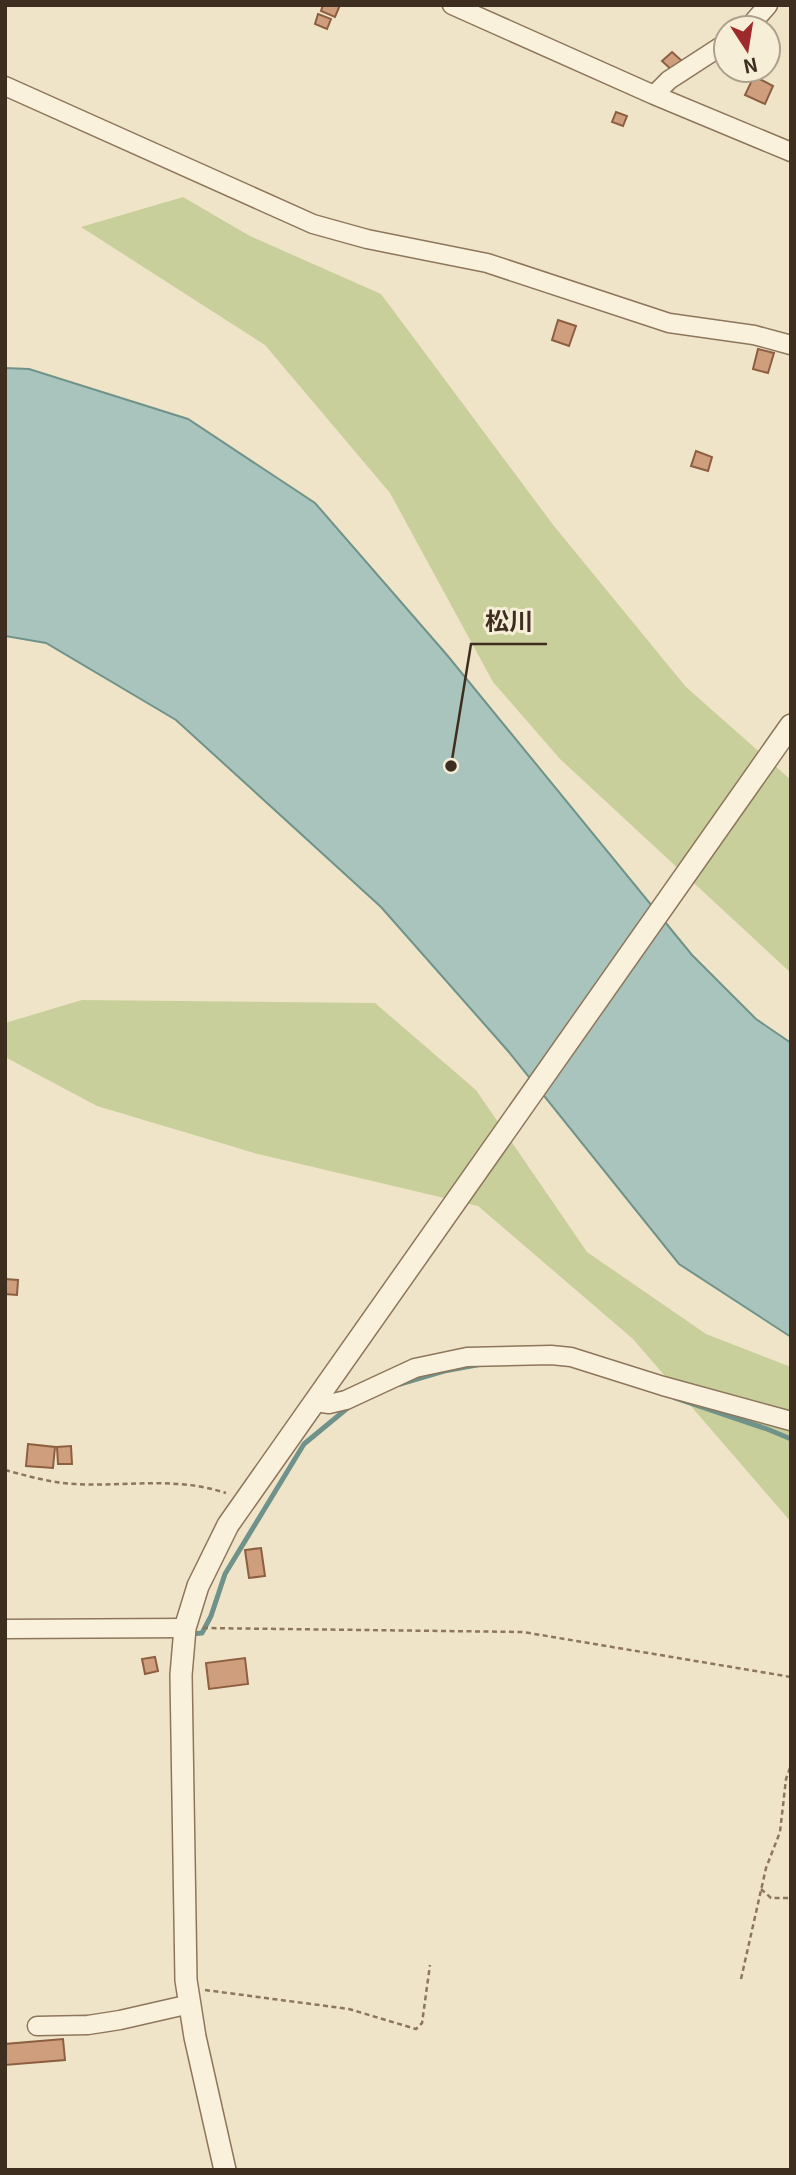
<svg xmlns="http://www.w3.org/2000/svg" width="796" height="2175" viewBox="0 0 796 2175" font-family="Georgia,'Noto Sans JP',serif">
<rect width="100%" height="100%" fill="#f0e4c8"/>
<path fill="#c9cf9b" d="M183,197l67,39 131,58 173,232 132,161 105,93v193l-231,-214 -67,-77 -103,-189 -125,-148 -184,-118z
M82,1000l293,3 101,87 111,162 119,82 85,33v155l-158,-183 -155,-133 -220,-52 -161,-48 -92,-49v-34z"/>
<path fill="#a9c4bc" stroke="#6f938a" stroke-width="2" d="M5,368l24,1 159,50 127,84 132,152 245,300 64,64 35,24v294l-112,-73 -171,-213 -127,-144 -205,-187 -130,-77 -41,-7z"/>
<g fill="none" stroke-linecap="round" stroke-linejoin="round">
<path stroke="#6f938a" stroke-width="5" d="M400,1384l44,-13 38,-7
M675,1398l92,31 24,10
M190,1634l12,-1 9,-17 14,-42 79,-130 46,-38"/>
</g>
<path fill="#cf9f7d" stroke="#8d5f41" stroke-width="2" d="M323,5h17l-5,12 -14,-6z
M318,14l13,5 -4,10 -12,-5z
M672,52l10,9 -9,10 -11,-10z
M754,76l19,10 -8,18 -20,-9z
M616,112l11,4 -4,10 -11,-4z
M558,320l18,6 -7,20 -17,-6z
M758,349l16,4 -6,20 -15,-4z
M696,451l16,6 -4,14 -17,-5z
M5,1279l13,1 -1,15 -12,-1z
M28,1444l27,3 -2,21 -27,-2z
M71,1446l1,18h-14l-1,-17z
M261,1548l4,28 -16,2 -4,-28z
M155,1657l3,14 -13,3 -3,-15z
M245,1658l3,26 -39,5 -3,-26z
M63,2039l2,21 -60,5v-21z"/>
<g fill="none" stroke-linecap="round" stroke-linejoin="round">
<g stroke="#8d765c" stroke-width="21">
<path id="minor" d="M452,5l202,90 137,57
M748,28l20,-23
M5,86l308,138 54,15 120,24 182,60 85,12 37,10
M654,95l15,-15 57,-37
M315,1402l14,2 17,-4 69,-32 52,-11 84,-2 20,2 92,29 128,35
M5,1629l180,-1
M37,2026l51,-1 32,-5 70,-16"/>
</g>
<g stroke="#8d765c" stroke-width="24">
<path id="tertiary" d="M225,2170l-30,-133 -9,-57 -5,-305 4,-47 13,-42 30,-61 563,-800"/>
</g>
<path stroke="#8d765c" stroke-width="2.5" stroke-dasharray="5 3.5" stroke-linecap="butt" d="M5,1470c23,6 46,13 70,14 53,3 99,-8 151,9
M203,1628l320,4 268,45
M761,1889l10,9h20
M741,1979l25,-111 14,-36 6,-53 5,-14
M205,1990l144,19 67,20 6,-6 8,-58"/>
<use href="#minor" stroke="#faf1dc" stroke-width="18"/>
<use href="#tertiary" stroke="#faf1dc" stroke-width="21"/>
</g>
<path fill="none" stroke="#3d2e20" stroke-width="2.5" d="M451 766L471 644H547"/>
<circle fill="#3d2e20" stroke="#f7eed8" stroke-width="2.5" cx="451" cy="766" r="7"/>
<g font-size="24" text-anchor="middle" font-weight="bold" fill="#3d2e20" stroke="#f7eed8" stroke-width="6" stroke-linejoin="round" paint-order="stroke">
<text x="509" y="630">松川</text>
</g>
<rect width="796" height="2175" fill="none" stroke="#3d2e20" stroke-width="14"/>
<g transform="translate(747 49) rotate(168)"><circle r="33" fill="#f7eed8" stroke="#ada18e" stroke-width="2"/>
<path d="M0-5L12 26L0 18L-12 26Z" fill="#9e2a2b"/>
<text y="-10" font-size="19" font-weight="bold" text-anchor="middle" fill="#3d2e20">N</text>
</g>
</svg>
